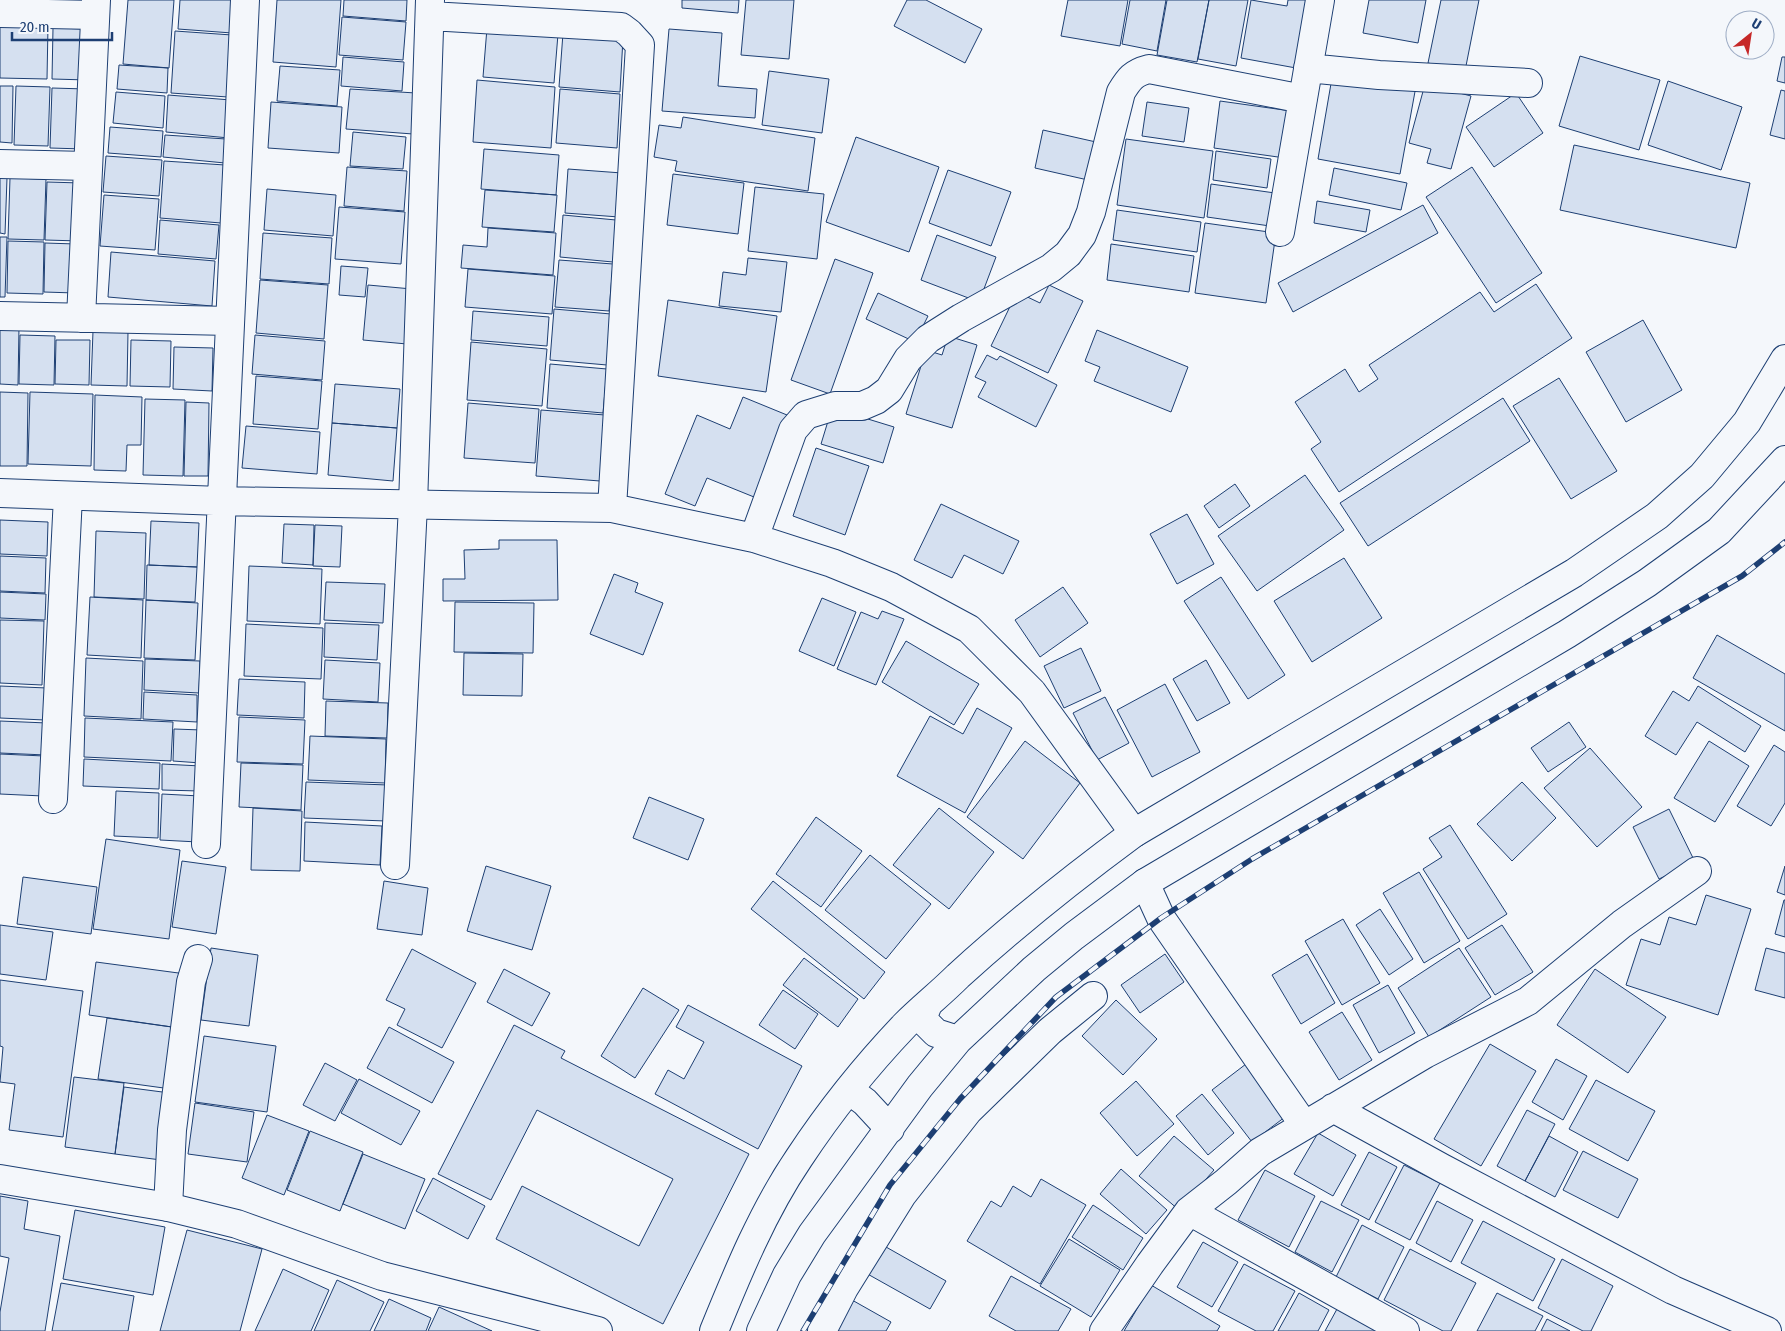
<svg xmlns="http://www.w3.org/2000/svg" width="1785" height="1331" viewBox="0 0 1785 1331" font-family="'Fira Sans Condensed',sans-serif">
<rect width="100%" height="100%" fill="#f4f7fb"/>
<path fill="#d5e0f0" stroke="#1d3f73" d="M128,0h46l-5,68 -46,-4z
M180,0h54l-2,33 -54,-4z
M277,0h64l-5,67 -63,-5z
M344,0h63l-1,21 -63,-5z
M682,0h57l-1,13 -56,-5z
M746,0h48l-5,59 -48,-4z
M907,0h19l56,29 -17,34 -71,-37z
M1068,0h60l-8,46 -59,-10z
M1130,0h36l-9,51 -35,-7z
M1167,0h42l-12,62 -40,-7z
M1209,0h39l-12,66 -38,-7z
M1251,0l36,6 1,-6h20l-12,68 -55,-10z
M1369,0h57l-8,43 -55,-10z
M1441,0h38l-14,71 -37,-8z
M342,17l64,5 -3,38 -64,-5z
M0,25l48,1 -1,53 -47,-1z
M53,28l36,1 -1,51 -36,-1z
M487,28l71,6 -4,49 -71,-6z
M669,29l53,4 -4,53 39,3 -2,29 -93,-7z
M175,31l57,4 -4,62 -57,-4z
M563,33l60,5 -3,54 -61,-5z
M1580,56l80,24 -21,70 -80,-24z
M343,57l61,5 -2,29 -61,-5z
M1782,57h3v26l-8,-2z
M119,65l49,3 -1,25 -50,-4z
M280,66l60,4 -3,36 -60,-5z
M769,71l60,8 -7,54 -60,-8z
M1333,72l83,14 -16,88 -82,-15z
M477,80l78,7 -4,61 -78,-6z
M1668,81l74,26 -21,63 -73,-25z
M1425,84l46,12 -20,73 -24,-6 4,-14 -22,-6z
M0,86h13l-1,57 -12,-1z
M16,86l34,1 -2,59 -34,-1z
M52,88l34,1 -2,60 -34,-1z
M350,89l66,4 -3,41 -67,-5z
M560,89l60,5 -3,54 -61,-5z
M1781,90l4,1v48l-15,-4z
M116,92l49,4 -2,32 -50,-5z
M1516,93l27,40 -49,34 -28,-40z
M168,95l63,5 -2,38 -63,-6z
M1220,101l71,10 -6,47 -71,-10z
M271,102l71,5 -3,46 -71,-5z
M1147,102l42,6 -5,34 -42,-6z
M683,117l132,21 -7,53 -133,-20 2,-10 -23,-4 5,-32 22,3z
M110,127l53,4 -2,26 -53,-4z
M1043,130l53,12 -8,38 -53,-12z
M353,132l53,5 -3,32 -53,-3z
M165,135l61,4 -1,24 -62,-6z
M856,137l83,30 -30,85 -83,-30z
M1126,139l87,12 -9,67 -87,-13z
M1574,145l176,38 -14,65 -176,-38z
M484,149l75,6 -3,40 -75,-6z
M1216,151l55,8 -4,29 -54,-8z
M106,156l56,4 -3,36 -56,-4z
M164,161l61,4 -4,58 -61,-5z
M347,167l60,4 -3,40 -60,-5z
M1472,167l70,106 -46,30 -70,-106z
M1334,168l73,15 -6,27 -72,-15z
M568,169l54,4 -3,44 -54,-4z
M948,170l63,22 -20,54 -62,-23z
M673,174l71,9 -6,51 -71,-9z
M0,177l7,1 -2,56 -5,-1z
M10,178l36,1 -2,61 -36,-1z
M47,182l34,1 -1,58 -35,-1z
M1211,184l64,9 -5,33 -63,-9z
M755,187l69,7 -7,65 -69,-8z
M267,189l69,6 -3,41 -69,-6z
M485,190l72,5 -3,37 -72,-5z
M104,195l55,4 -4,51 -55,-4z
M1317,201l53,9 -4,22 -52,-9z
M1423,205l15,28 -145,79 -15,-29z
M339,207l66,5 -4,52 -66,-5z
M1117,210l84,12 -4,30 -84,-12z
M563,215l53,5 -3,42 -53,-5z
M160,220l59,5 -3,34 -58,-5z
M1205,223l71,10 -10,70 -71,-10z
M488,228l68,5 -3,42 -92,-7 2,-23 24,2z
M263,233l69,5 -3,46 -69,-5z
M937,235l59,22 -17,45 -58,-22z
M0,237h7l-2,60h-5z
M8,241l36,1 -1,52 -36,-1z
M45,243l31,1 -1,49 -31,-1z
M1111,244l83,12 -5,36 -82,-12z
M111,252l104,9 -3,45 -104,-9z
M748,258l39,4 -6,50 -62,-6 4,-34 23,3z
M835,259l38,14 -43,121 -39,-14z
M559,260l54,4 -4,47 -54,-4z
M341,266l27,2 -3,29 -26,-2z
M468,269l87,7 -3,38 -87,-7z
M260,280l68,5 -4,54 -68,-6z
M1536,284l36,54 -233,154 -28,-43 10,-7 -26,-40 50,-33 14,23 19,-13 -9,-14 111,-73 14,20z
M368,285l44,4 -5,55 -44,-4z
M1049,285l34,16 -35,72 -57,-27 26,-54 23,11z
M878,293l50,23 -13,26 -49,-23z
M668,300l109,16 -11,76 -108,-16z
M554,309l57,5 -4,51 -57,-5z
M473,311l76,6 -2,29 -76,-6z
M1643,320l39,70 -56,32 -40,-70z
M0,326l19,1 -1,58 -18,-1z
M1097,330l91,37 -17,45 -77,-31 6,-14 -15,-6z
M93,331l35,1 -1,54 -36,-1z
M20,335l35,1 -1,49 -35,-1z
M255,335l70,6 -3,39 -70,-6z
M948,336l29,9 -25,83 -46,-14 20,-64 16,5z
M56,340h34l-1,45 -34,-1z
M131,340l40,1 -1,46 -40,-1z
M471,342l76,7 -5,57 -75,-6z
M174,347l39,1 -1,43 -39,-2z
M987,355l10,5 3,-4 57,29 -21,42 -58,-30 8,-15 -11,-5z
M550,364l57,5 -4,44 -56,-5z
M256,376l66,5 -4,48 -65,-5z
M1559,378l58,93 -46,28 -58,-93z
M335,384l65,5 -3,39 -65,-5z
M0,392l28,1 -1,73h-27z
M30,392l63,2 -2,72 -63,-2z
M95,395l47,2 -1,48h-14l-1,26 -32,-1z
M743,397l44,18 -33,82 -47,-19 -12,28 -30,-12 32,-79 33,14z
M1503,398l27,43 -162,105 -28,-43z
M145,399l40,1 -2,76 -40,-1z
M186,402l23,1 -1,73h-24z
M468,403l71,6 -4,54 -71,-5z
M832,408l62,19 -11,36 -62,-19z
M541,410l64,5 -5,66 -64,-5z
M332,423l65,5 -4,53 -65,-6z
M246,426l74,6 -3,42 -75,-6z
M816,448l53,18 -24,69 -52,-19z
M1305,475l39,55 -87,61 -39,-55z
M1235,484l15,22 -31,22 -15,-22z
M941,504l78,37 -16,33 -39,-19 -12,23 -38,-18z
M1187,514l27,50 -37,20 -27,-50z
M0,520l48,2 -1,34 -47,-2z
M151,521l48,2 -2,44 -48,-2z
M284,524l30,1 -1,40 -31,-2z
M315,525l27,1 -2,41 -27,-1z
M96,531l50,2 -2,66 -50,-2z
M499,540h58l1,60 -115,1v-22h22l-1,-29 35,-1z
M0,556l46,2 -1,35 -45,-2z
M1344,558l38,60 -70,44 -38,-61z
M147,565l50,2 -2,35 -49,-2z
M249,566l73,3 -2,55 -73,-3z
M614,574l24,9 -3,9 28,11 -20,52 -53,-21z
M1221,577l64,98 -37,24 -64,-98z
M326,582l59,2 -2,39 -59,-3z
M1063,587l25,36 -48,34 -25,-37z
M0,592l46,2 -1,26 -45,-2z
M90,597l53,3 -2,58 -54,-3z
M822,598l34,14 -22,54 -35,-15z
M146,600l52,3 -3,57 -51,-2z
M455,602l79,1 -1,50 -79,-1z
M882,611l22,8 -28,66 -39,-16 24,-57 17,7z
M0,620l44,1 -2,64 -42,-2z
M325,623l54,2 -2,35 -53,-3z
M246,624l77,4 -2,51 -77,-3z
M1717,635l68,39v57l-92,-53z
M906,641l73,43 -25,41 -72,-43z
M1081,648l20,43 -37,17 -20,-42z
M464,653l59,1 -1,42 -59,-1z
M86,658l57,3 -2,58 -57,-3z
M145,659l55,2 -1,32 -55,-3z
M325,660l55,3 -2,39 -55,-3z
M1206,660l24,43 -33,18 -24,-42z
M239,679l66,3 -1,36 -67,-3z
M1165,684l35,68 -48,25 -35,-67z
M0,686l47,2 -2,32 -45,-2z
M1698,686l63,40 -16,26 -48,-30 -21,33 -31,-19 28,-45 16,10z
M144,692l53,3v27l-54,-3z
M1105,697l24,46 -32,17 -24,-47z
M326,701l62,2 -1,35 -62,-2z
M977,708l35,20 -47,85 -68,-37 33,-60 33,18z
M239,717l66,3 -2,44 -66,-2z
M85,718l88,4 -2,39 -87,-4z
M0,721l47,2 -1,32 -46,-2z
M1569,722l17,25 -38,25 -17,-24z
M174,729l28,1 -1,33 -28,-2z
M310,736l76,3 -1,44 -77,-3z
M1025,741l55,42 -57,76 -56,-42z
M1709,741l40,25 -34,56 -41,-24z
M1774,745l11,7v51l-14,23 -34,-20z
M1590,748l52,59 -45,40 -53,-59z
M0,754l44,2 -1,40 -43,-2z
M84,759l76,4 -1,26 -76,-3z
M241,763l62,2 -2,45 -62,-3z
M162,764l39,2 -1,25 -38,-1z
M306,782l82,3 -2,36 -82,-3z
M1522,782l34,36 -44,43 -35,-37z
M116,791l43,2 -1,45 -44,-2z
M162,794l38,2 -2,46 -38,-2z
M649,797l55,22 -16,41 -55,-22z
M253,808l49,3 -2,60 -49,-1z
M939,808l55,44 -45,57 -56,-44z
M1669,809l26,53 -36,17 -26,-52z
M816,817l46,34 -41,56 -45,-33z
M305,822l77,4 -2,39 -76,-4z
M1450,825l57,89 -39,25 -45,-70 19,-12 -13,-19z
M106,839l74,11 -11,89 -76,-10z
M870,855l61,49 -45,55 -61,-49z
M182,861l44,6 -10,67 -44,-7z
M486,866l65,20 -19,64 -65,-19z
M1785,866v29l-8,-3z
M1419,872l41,69 -36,22 -41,-70z
M23,877l74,10 -6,47 -74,-10z
M384,881l44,7 -6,47 -45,-6z
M773,881l112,91 -21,27 -113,-90z
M1706,895l45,14 -33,106 -92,-30 15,-46 19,6 9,-28 27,8z
M1784,900h1v37l-10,-3z
M1380,909l33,50 -24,16 -33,-50z
M1343,919l37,64 -38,22 -37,-64z
M0,925l53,7 -7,48 -46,-6z
M1502,925l31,47 -38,23 -30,-47z
M211,948l47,7 -9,71 -48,-6z
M1459,948l32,49 -62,40 -31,-49z
M1766,948l19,5v45l-30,-8z
M412,949l64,34 -34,65 -45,-23 8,-16 -19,-9z
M1165,954l19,28 -44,31 -19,-28z
M1307,954l28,49 -34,21 -29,-49z
M804,958l54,41 -20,28 -55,-42z
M96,962l90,12 -7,54 -90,-13z
M504,969l46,24 -18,33 -45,-24z
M1595,969l71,48 -38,56 -71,-48z
M0,980l83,11 -20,146 -54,-7 6,-46 -15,-2 3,-35 -3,-1z
M1388,985l27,48 -36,20 -26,-48z
M643,988l36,22 -44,68 -34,-22z
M783,990l35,24 -23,35 -36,-24z
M1116,1000l41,39 -34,36 -41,-39z
M688,1005l114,61 -44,83 -103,-55 13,-24 16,9 20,-37 -28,-15z
M1342,1012l30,48 -33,20 -30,-48z
M107,1018l72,10 -8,61 -73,-10z
M514,1025l51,26 -4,7 188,96 -86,170 -167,-85 26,-53 117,60 34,-67 -136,-69 -46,90 -53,-26z
M389,1027l65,35 -22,41 -65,-35z
M204,1036l72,10 -9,66 -72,-10z
M1490,1044l46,27 -55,95 -47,-27z
M1556,1059l31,17 -24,44 -31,-18z
M325,1063l32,17 -22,41 -32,-16z
M1246,1064l39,53 -33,25 -40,-52z
M74,1077l50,6 -9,71 -50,-7z
M359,1079l61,32 -19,34 -60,-32z
M1596,1080l59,31 -27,50 -59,-32z
M1136,1081l38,43 -37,32 -37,-43z
M124,1087l46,6 -9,67 -46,-6z
M1202,1094l32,39 -26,22 -32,-39z
M195,1103l59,9 -7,50 -59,-8z
M1527,1110l28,14 -30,57 -28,-15z
M267,1115l42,16 -25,64 -42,-17z
M310,1131l53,21 -23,59 -53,-21z
M1318,1133l38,22 -23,41 -39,-22z
M1174,1136l40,34 -35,40 -40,-34z
M1549,1136l29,16 -23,45 -30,-16z
M1583,1151l55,28 -20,39 -55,-28z
M1369,1152l28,15 -28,53 -28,-15z
M363,1154l62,25 -20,50 -62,-25z
M1404,1165l36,18 -30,57 -35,-18z
M1121,1169l46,41 -21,24 -46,-40z
M1265,1170l50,26 -26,51 -51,-27z
M433,1178l52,28 -17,33 -52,-28z
M1041,1179l45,26 -46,79 -73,-43 24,-40 10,6 12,-21 18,11z
M0,1196l28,5 -4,28 36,7 -15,95h-45v-19l9,-54 -9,-2z
M1321,1201l38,19 -27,52 -37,-20z
M1437,1201l36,19 -22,42 -35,-19z
M1093,1205l50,33 -20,32 -51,-33z
M75,1210l90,17 -12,68 -90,-16z
M1483,1221l72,38 -22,42 -72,-38z
M1362,1225l42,22 -26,52 -42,-22z
M187,1230l75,19 -22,82h-80z
M1069,1239l51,31 -29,47 -51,-31z
M1203,1242l35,20 -26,45 -35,-20z
M879,1243l67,38 -16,28 -66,-37z
M1410,1249l66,34 -25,48h-8l-59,-31z
M1562,1259l51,27 -22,45h-8l-45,-23z
M1244,1264l51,27 -22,40h-17l-38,-20z
M283,1269l46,21 -18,41h-56z
M1011,1276l60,33 -13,22h-42l-27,-15z
M337,1280l47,22 -14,29h-56z
M61,1283l73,13 -6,35h-76z
M1151,1285l69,41 -3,5h-93z
M1299,1293l30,17 -11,21h-40z
M1497,1293l46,23 -8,15h-58z
M389,1299l42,19 -5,13h-52z
M852,1300l39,22 -5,9h-51z
M439,1307l53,24h-64z
M1337,1309l40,21 -1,1h-51z
M1547,1319l23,12h-29z"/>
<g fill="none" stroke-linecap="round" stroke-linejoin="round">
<g stroke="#1d3f73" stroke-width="30">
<path id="street" d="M0,13l95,2
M430,16l191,11 8,6 11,12 -28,463
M1308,68l71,7 149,8
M0,164l88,2
M1280,232l40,-232
M0,316l230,5
M81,318l15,-318
M0,493l221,8 391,7 142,30 78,25 59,24 78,42 63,63 102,141
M754,538l39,-108 13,-15 29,-9h27l14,-6 13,-10 19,-31 20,-20 33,-21 90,-50 17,-14 14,-19 9,-23 30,-120c8,-13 12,-19 28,-23l154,30
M53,799l15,-303
M206,844l39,-844
M395,865l18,-360 17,-505
M1145,883l16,35 143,207
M1333,1108l109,60 231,122 94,41
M168,1207l4,-77 19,-148 7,-23
M1189,1211l216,120
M822,1331l22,-43 58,-93 66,-84 82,-80 43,-35
M1104,1331l46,-67 39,-53 37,-29 34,-30 165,-98 103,-53 94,-77 75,-53"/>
</g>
<g stroke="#1d3f73" stroke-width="30">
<path id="secondary" d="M0,1179l168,28 69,17 145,52 216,55"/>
</g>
<g stroke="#1d3f73" stroke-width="30">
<path id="highway" d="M928,1004l-6,15 14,14 22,7
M849,1090l16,12 25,27
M714,1331c24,-59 49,-120 85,-173 31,-47 67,-92 106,-133 17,-17 36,-32 53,-49 56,-51 115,-98 176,-143l440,-260 83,-57 45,-40 45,-54 38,-63
M761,1331l26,-56 25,-41 108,-148 38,-46 76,-71 40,-33 71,-53 422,-249 80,-51 72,-52 66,-71"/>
</g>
<use href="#street" stroke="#f4f7fb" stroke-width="28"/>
<use href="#secondary" stroke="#f4f7fb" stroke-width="28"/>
<use href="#highway" stroke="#f4f7fb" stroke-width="28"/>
<g stroke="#1d3f73" stroke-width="5.5">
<path id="rail" d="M803,1331l87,-146 70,-86 96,-102 105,-79 91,-59 490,-283 43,-34"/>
</g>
<use href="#rail" stroke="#f4f7fb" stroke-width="4" stroke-dasharray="11" stroke-linecap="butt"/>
</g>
<g transform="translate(1750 35) rotate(30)"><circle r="24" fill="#f4f7fb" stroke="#9eadc5"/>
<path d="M0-4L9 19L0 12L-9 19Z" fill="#c62828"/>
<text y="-8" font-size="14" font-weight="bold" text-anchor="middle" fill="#1d3f73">U</text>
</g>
<path d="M12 32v8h100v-8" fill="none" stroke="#1d3f73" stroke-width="2.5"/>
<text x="20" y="32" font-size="15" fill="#1d3f73" stroke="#f4f7fb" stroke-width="4" paint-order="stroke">20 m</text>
</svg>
